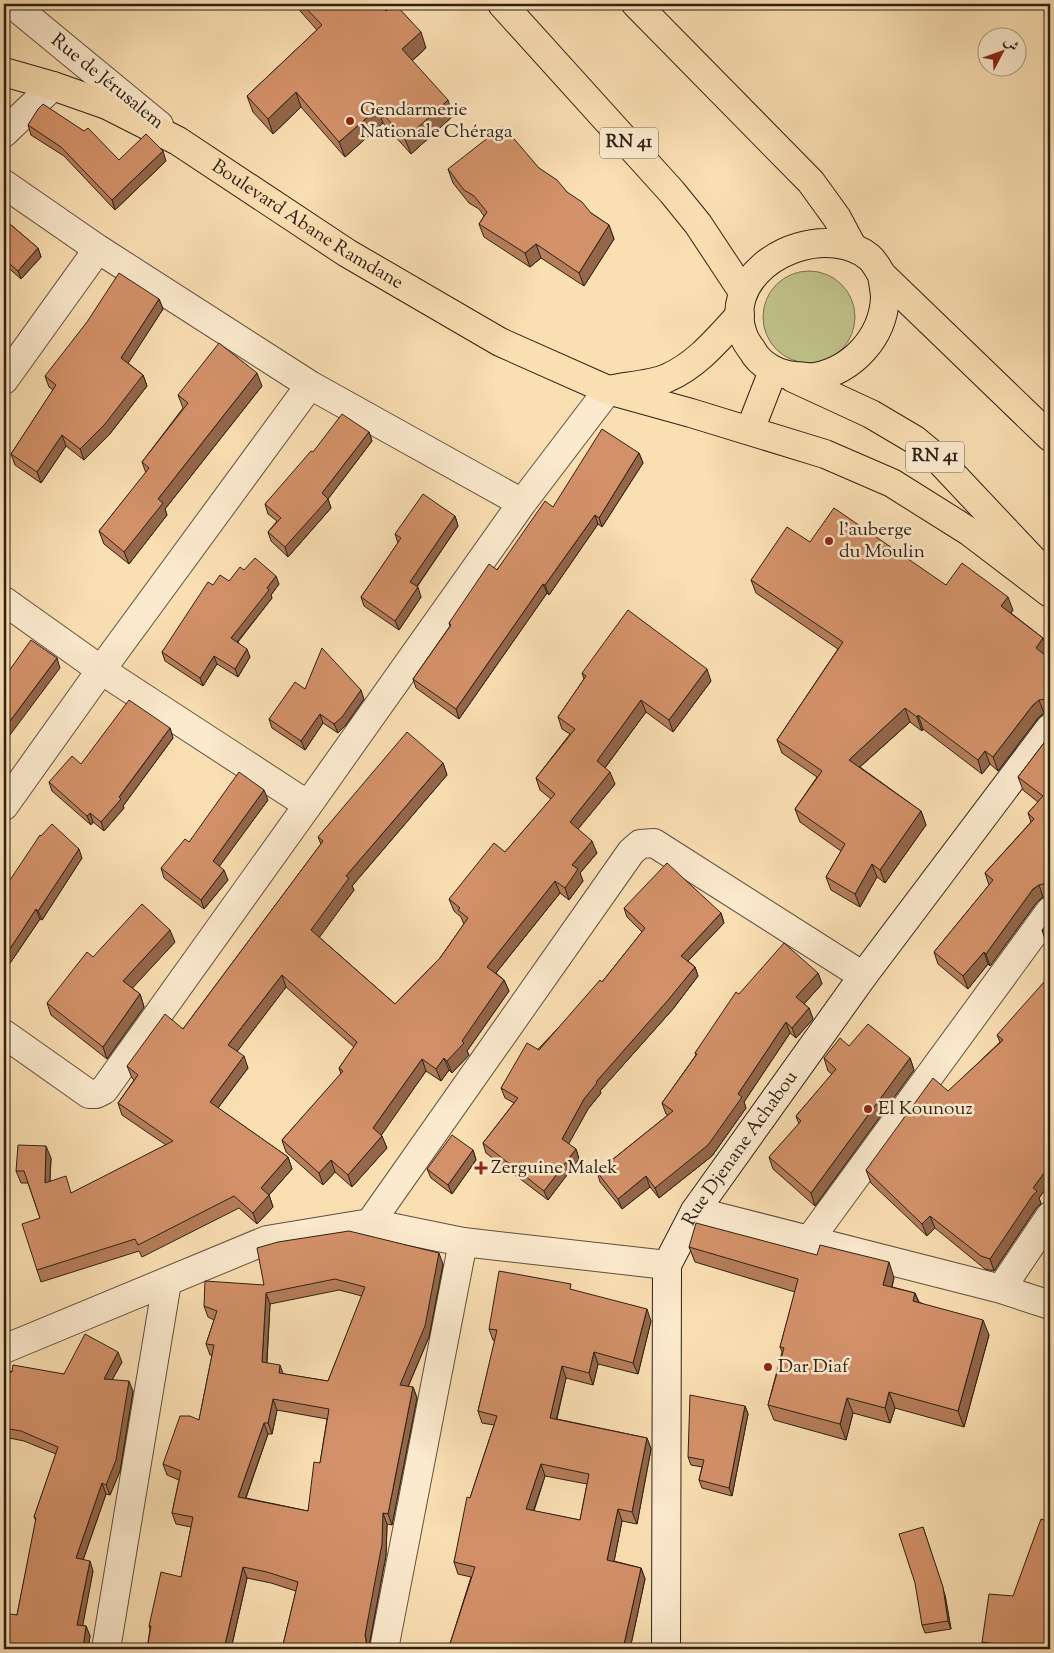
<svg xmlns="http://www.w3.org/2000/svg" width="1054" height="1653" viewBox="0 0 1054 1653" font-family="'Sorts Mill Goudy',Amiri,serif">
<rect width="100%" height="100%" fill="#fadfb3"/>
<filter id="stains"><feTurbulence type="fractalNoise" baseFrequency=".004" numOctaves="4"/><feColorMatrix values="0 0 0 0 .2 0 0 0 0 .09 0 0 0 0 .02 0 0 0 .5 -.17"/></filter>
<radialGradient id="worn" r=".72"><stop offset=".6" stop-color="#630" stop-opacity="0"/><stop offset="1" stop-color="#630" stop-opacity=".3"/></radialGradient>
<path fill="#c1c18a" stroke="#777150" d="M763 317a46 46 0 1 1 92 0a46 46 0 1 1-92 0Z"/>
<g fill="none" stroke-linecap="round" stroke-linejoin="round">
<g stroke="#60503d" stroke-width="30">
<path id="minor" d="M12,4l147,121
M4,133l49,-47
M4,184l94,65 212,136 212,118
M4,380l94,-131
M4,601l97,69 207,135
M4,806l97,-136 209,-285
M4,1034l85,60h7l8,-4 204,-285 214,-302 86,-113
M695,1211l306,78 49,16
M370,1223l261,-371 9,-8 14,-1 209,133
M810,1239l240,-328
M1001,1289l49,-73
M106,1649l61,-367
M384,1649l79,-407"/>
</g>
<g stroke="#60503d" stroke-width="30">
<path id="tertiary" d="M4,1349l263,-109 103,-17 93,19 204,23"/>
</g>
<g stroke="#2d2116" stroke-width="30">
<g id="secondary">
<path id="s1" d="M666,1649l1,-384 28,-54 168,-235 187,-248"/>
</g>
</g>
<g stroke="#2d2116" stroke-width="30">
<g id="primary">
<path id="s2" d="M4,72l49,14 54,19 71,36 169,112 153,89 108,48 83,23 134,41 67,29 78,49 80,61"/>
<path d="M614,389c15,-3 40,-5 53,-11 30,-13 51,-39 73,-63"/>
</g>
</g>
<g stroke="#2d2116" stroke-width="30">
<path id="trunk" d="M502,4l170,188 26,32 45,68
M636,4l175,178 26,36 15,28
M882,275c1,8 3,16 3,23 -2,39 -32,72 -70,79 -6,1 -13,-1 -19,-1 -18,-1 -36,-11 -44,-26 -3,-4 -6,-8 -8,-13 -23,-57 43,-101 94,-93 12,2 22,5 31,13 6,5 9,12 13,18l168,162
M793,378l78,36 44,26 23,19 112,119
M750,430l23,-59"/>
</g>
<use href="#minor" stroke="#fceace" stroke-width="28"/>
<use href="#tertiary" stroke="#fceace" stroke-width="28"/>
<use href="#secondary" stroke="#fceace" stroke-width="28"/>
<use href="#primary" stroke="#fadfb3" stroke-width="28"/>
<use href="#trunk" stroke="#fadfb3" stroke-width="28"/>
</g>
<path fill="#b57d5a" stroke="#2d2116" fill-rule="evenodd" d="M294,4h85l7,7 40,37 -14,13 41,55 -42,38 -28,-31 -38,34 -44,-50 -28,27 -20,-22 -6,-16 70,-66z
M28,125l91,35 47,1 -51,49 -51,-54 -33,-21z
M539,168l52,45 18,12 5,14 -30,47 -43,-28 -11,9 -46,-30 -5,-13 5,-8 -5,-7 -10,-6 -16,-20 -5,-14z
M4,219l34,29 3,9 -20,22 -17,-15z
M159,299l4,10 -35,54 15,12 4,11 -38,49 -25,25 -18,-14 -25,37 -26,-18 -4,-11 42,-64 -4,-3 -4,-11z
M262,386l-97,123 2,6 -38,49 -25,-20 -5,-13 47,-58 -4,-11 41,-54 -5,-13z
M369,432l3,9 -44,58 3,9 -43,49 -17,-16 -3,-9 9,-11 -9,-7 -3,-10 48,-52z
M639,453l4,10 -41,64 -4,-3 -49,71 -2,-2 -88,126 -43,-31 -3,-9 37,-53 -1,-3 104,-116z
M455,516l3,10 -41,61 4,10 -22,33 -35,-24 -3,-9 37,-54 -3,-9z
M810,542l136,43 67,25 -2,3 32,25 5,13 -3,4 5,4v54h-6l-6,5 -40,53 -8,-7 -8,10 -59,-45 -1,2 -12,-9 -50,45 61,44 5,14 -41,58 -8,-6 -17,30 -29,-17 -5,-13 15,-26 -41,-29 -5,-13 22,-32 -35,-24 -5,-13 61,-91 -82,-56 -5,-13z
M244,570l35,14 -8,11 1,3 -34,44 12,15 -12,20 -21,-13 -14,22 -38,-25 -3,-9 51,-67 16,-4z
M582,673l129,8 -38,51 -27,-20 -41,56 10,16 -37,45 19,24 -17,20 3,8 -14,19 -9,-7 -64,80 8,7 5,11 -42,60 2,4 -17,18 -3,-3 -8,11 -15,-10 -45,64 6,13 -35,39 -17,-15 -12,13 -37,-33 -4,-12 59,-66 -2,-6 15,-21 -68,-60 -49,64 11,17 -30,40 70,49 4,12 -23,26 4,12 -16,17 -18,-16 -97,49 -3,-6 -98,31 -4,-12 3,-52 -12,-35h-7l-5,-12 35,-13 -1,23 22,12 94,-48 -44,-30 -4,-12 16,-23 -2,-2 -5,-12 56,-37 138,-185 -3,-7 125,-74 4,12 -95,111 2,4 -35,47 76,67 45,-46 24,-34 -1,-2 -2,-5 -7,-6 -5,-12 56,-47 46,-53 -11,-9 -4,-12 34,-44 -8,-5 -4,-12 26,-38z
M305,689l59,10 -19,27 -7,7 -15,-10 -18,27 -33,-22 -3,-9z
M170,728l3,10 -50,68 1,2 -20,23 -11,-9 -2,3 -39,-34 -3,-9z
M1050,735v161l-7,1 -6,5 -47,64 -2,-2 -20,25 -30,-25 -4,-12 55,-67 -4,-12 46,-51 -3,-9 10,-11 -15,-12 -5,-13z
M268,800l-49,66 9,14 -24,29 -40,-31 -3,-10 28,-26z
M82,858l-40,62 -2,-1 -36,53v-83z
M624,908l97,5 3,10 -36,38 7,6 3,9 -25,33 -73,82 1,2 -13,16 -20,35 8,5 3,10 -31,41 -62,-47 -3,-10 31,-40 -9,-5 -4,-10 101,-106 40,-50 -15,-15z
M175,942l-43,46 8,6 4,13 -37,52 -56,-44 -4,-12 46,-46z
M818,973l4,11 -18,20 5,4 4,11 -17,19 -6,-5 -46,69 2,6 -34,48 -53,42 -9,-11 -28,22 -22,-27 -3,-10 71,-57 -2,-1 -4,-11 34,-48 -1,-2 44,-59z
M1050,987v196l-11,15 2,6 -4,3 -43,64 -9,-2 -50,-41 -8,8 -56,-53 -5,-13 134,-128 -3,-7z
M849,1046l61,12 4,12 -99,136 -42,-37 -4,-12 30,-33 -3,-8 36,-42 -4,-3 -4,-13z
M473,1150l3,10 -24,34 -21,-16 -4,-9z
M689,1247l205,31 -2,9 23,6 4,9 70,33 -25,92 -69,-19 -5,15 -37,-10 -7,27 -72,-20 -6,-15 14,-53 -2,-5 15,-55 -100,-30z
M443,1264l-14,73 -21,50h5l4,11 -25,127 -5,-1 -1,31 -17,91v3h-87l14,-58 -25,-8 -24,-5 -16,71h-84l3,-20 -1,-3 32,-49 10,-50 -15,-3 -4,-11 7,-33 -12,-5 -4,-11 36,-44 13,-65h-2l-4,-11 8,-24 -6,-3 -4,-11 60,-21zM339,1290l23,6 -34,85 -44,-7 -17,-11 3,-59zM277,1410l50,9 -7,44 -12,48 -62,-13 22,-64h4z
M572,1290l79,31 -13,53 -40,-10 -5,21 -27,-7 -9,41 90,19 4,11 -14,75 -15,-3 -8,40 27,7 4,11 -15,70h-193l12,-2 22,-70 -13,-3 -4,-12 16,-64 24,-73 -12,-2 -4,-12 17,-70 -2,-1 -4,-11zM545,1476l42,8 -7,36 -46,-9z
M122,1362l-10,18 21,11 -13,80 -10,24 -4,-1 -23,66 10,11 -11,54 4,1 4,10 -2,13h-84l13,-34 19,-94 -2,-4 22,-63 -32,-13 -20,-4v-66l60,3z
M745,1406l3,8 -16,82 -30,-8 -3,-8 3,-13 -11,-2 -3,-8z
M945,1595l6,34 -26,4 -3,-8z
M982,1642l68,7h-65z"/>
<path fill="#94664a" stroke="#2d2116" d="M421,32l5,16 -19,17 -5,-16z
M296,92l5,15 -28,27 -5,-15z
M448,100l5,16 -42,38 -6,-15z
M378,108l5,15 -38,34 -6,-15z
M163,151l3,10 -51,49 -3,-10z
M609,225l5,14 -30,47 -5,-13z
M536,244l5,14 -11,9 -5,-14z
M38,248l3,9 -20,22 -3,-8z
M159,299l4,10 -38,59 -4,-10z
M257,373l5,13 -97,123 2,6 -38,49 -5,-12 34,-53z
M143,375l4,11 -38,49 -25,25 -4,-11z
M369,432l3,9 -44,58 3,9 -43,49 -3,-10 37,-54z
M62,435l4,11 -25,37 -4,-11z
M639,453l4,10 -41,64 -3,-9z
M595,515l3,9 -49,71 -4,-10z
M455,516l3,10 -45,66 -3,-10z
M276,576l3,8 -8,11 1,3 -38,48 -3,-8 36,-50z
M543,584l4,9 -88,126 -3,-10z
M418,587l3,10 -22,33 -4,-9z
M1008,597l5,13 -7,10 -5,-14z
M1043,638l5,13 -7,10 -5,-13z
M247,649l3,8 -12,20 -3,-8z
M214,656l3,8 -14,22 -3,-8z
M57,658l3,10 -56,75v-14z
M707,669l4,12 -38,51 -4,-12z
M361,690l3,9 -19,27 -7,7 -4,-9z
M641,700l5,12 -45,61 -4,-12z
M1039,700l5,13 -6,5 -40,53 -5,-14 40,-52z
M905,708l5,14 -57,51 -4,-13z
M320,714l3,9 -18,27 -4,-9z
M918,715l5,14 -1,2 -5,-14z
M170,728l3,10 -50,68 1,2 -20,23 -3,-9z
M985,751l5,13 -8,10 -4,-14z
M443,763l4,12 -95,111 2,4 -38,52 -5,-12 35,-54z
M610,772l5,12 -41,50 -4,-12z
M264,790l4,10 -52,71 -3,-10z
M921,811l5,14 -41,58 -5,-13z
M90,813l3,9 -2,3 -4,-9z
M592,841l5,12 -17,20 3,8 -14,19 -4,-12 7,-23z
M79,849l3,9 -40,62 -4,-9z
M872,864l5,13 -17,30 -5,-13z
M224,870l4,10 -24,29 -3,-9z
M555,881l5,12 -69,86 -4,-12z
M1039,885l4,12 -6,5 -47,64 -4,-12 47,-65z
M36,909l4,10 -36,53v-14z
M721,913l3,10 -40,42 -3,-9z
M1049,921l1,3v14l-4,5 -4,-13z
M170,930l5,12 -47,51 -5,-12z
M984,952l4,12 -20,25 -5,-13z
M695,967l3,9 -25,33 -73,82 1,2 -13,16 -22,40 -4,-10 22,-40 12,-17z
M818,973l4,11 -22,24 -4,-11z
M282,975l4,12 -53,70 -5,-12z
M504,980l5,11 -42,60 2,4 -17,18 -5,-12z
M140,994l4,13 -37,52 -4,-12z
M809,1008l4,11 -17,19 -4,-10z
M786,1022l4,11 -46,69 2,6 -34,48 -53,42 -4,-10 83,-94z
M244,1056l4,12 -34,45 -4,-11z
M444,1058l5,12 -8,11 -5,-12z
M910,1058l4,12 -99,136 -4,-13z
M422,1059l4,12 -48,69 -5,-12z
M382,1136l5,12 -35,39 -4,-12z
M46,1146l5,12 -2,36 -4,-11z
M576,1149l3,10 -31,41 -4,-9z
M473,1150l3,10 -24,34 -4,-9z
M288,1157l4,12 -23,26 4,12 -16,17 -4,-11 8,-25z
M331,1160l4,12 -12,13 -4,-12z
M1050,1165v18l-11,15 2,6 -4,3 -43,64 -4,-12 43,-71z
M646,1176l4,11 -28,22 -4,-10z
M930,1216l5,12 -8,8 -5,-12z
M439,1253l4,11 -14,73 -25,59 -4,-11z
M889,1262l5,16 -6,23 -5,-16z
M266,1293l4,11 -4,69 -4,-11z
M915,1293l6,16 -8,-8z
M647,1309l4,12 -13,53 -5,-11z
M983,1320l6,15 -25,92 -6,-16z
M118,1352l4,10 -15,27 -3,-10z
M594,1352l4,12 -5,21 -4,-12z
M280,1365l4,11 -5,-3z
M562,1366l4,12 -12,51 -4,-11z
M129,1381l4,10 -13,80 -10,24 -4,-10z
M413,1387l4,11 -25,127 -4,-11z
M889,1392l6,16 -5,15 -5,-15z
M847,1398l6,15 -7,27 -6,-16z
M273,1399l4,11 -5,24 -4,-11z
M745,1406l3,8 -16,82 -3,-8z
M264,1423l4,11 -26,74 -4,-11z
M647,1438l4,11 -14,75 -5,-12z
M541,1464l4,12 -15,45 -4,-12z
M102,1483l4,11 -26,75 -4,-11z
M618,1509l4,12 -10,51 -5,-12z
M383,1513l4,11 -1,31 -17,91v3h-1l-3,-14z
M923,1527l22,68 6,34 -3,-8z
M90,1561l3,10 -12,64 -4,-10z
M243,1567l4,11 -16,71h-7z
M641,1568l4,11 -15,70h-7z
M86,1626l4,10 -2,13h-5z
M356,1643l2,6h-4z"/>
<path fill="#d39169" stroke="#2d2116" fill-rule="evenodd" d="M302,4h77l7,7 9,-7 26,28 -19,17 46,51 -43,39 -27,-31 -39,34 -43,-50 -28,27 -21,-23 75,-71z
M43,104l41,27 4,-3 31,32 27,-26 17,17 -51,49 -51,-53 -33,-22 10,-16z
M503,126l36,42 18,12 10,12 15,10 9,11 18,12 -30,48 -43,-29 -11,9 -46,-29 8,-12 -13,-16 -10,-6 -16,-21z
M4,219l34,29 -20,23 -14,-12z
M119,273l40,26 -38,59 22,17 -38,49 -25,25 -18,-14 -25,37 -26,-18 45,-69 -11,-9 42,-54z
M219,343l38,30 -99,126 5,4 -39,49 -25,-21 50,-63 -7,-6 46,-59 -10,-8z
M342,414l27,18 -47,61 6,6 -43,48 -17,-15 13,-14 -16,-14 46,-53 2,1z
M602,429l37,24 -40,65 -4,-3 -50,70 -2,-1 -87,125 -43,-30 38,-54 -2,-2 40,-59 8,6 48,-69 8,6z
M423,494l32,22 -45,66 8,5 -23,34 -34,-24 40,-59 -6,-4z
M834,508l112,77 16,-22 46,34 -7,9 42,32 -7,10 14,11v41l-3,-1 -8,1 -6,5 -40,52 -8,-6 -7,9 -60,-45 -1,2 -12,-9 -56,52 72,51 -41,59 -8,-6 -17,30 -29,-17 19,-33 -50,-35 27,-38 -45,-31 66,-98 -92,-62 36,-53 23,15z
M255,558l21,18 -9,12 2,2 -38,48 16,11 -12,20 -21,-13 -14,22 -38,-26 46,-70 5,3 7,-10 9,6 11,-14 4,3z
M628,610l79,59 -38,51 -28,-20 -8,11 -36,50 13,11 -40,50 22,19 -20,24 6,4 -13,19 -10,-7 -68,86 17,13 -42,61 2,2 -17,18 -3,-3 -8,11 -14,-10 -49,69 9,8 -34,39 -17,-15 -12,13 -37,-33 61,-69 -4,-3 18,-26 -75,-67 -54,70 16,11 -34,46 78,55 -27,31 8,7 -16,18 -19,-17 -96,49 -3,-6 -98,31 -15,-46 18,-6 -16,-47h-8l2,-26 28,1 -1,37 21,-7 5,17 102,-52 -55,-38 20,-28 -11,-9 38,-52 18,15 140,-188 -5,-4 89,-105 36,31 -97,113 3,2 -38,52 84,74 45,-46 28,-40 -10,-8 2,-2 -11,-9 45,-56 11,9 50,-58 -19,-16 39,-49 -17,-12 28,-41 -4,-3z
M31,640l26,18 -53,71v-51z
M322,648l39,42 -19,27 -8,7 -14,-10 -19,27 -32,-22 26,-37 10,7z
M129,700l41,28 -51,69 2,2 -20,23 -11,-9 -3,3 -38,-34 23,-26 9,8z
M1050,735v149l-3,-1 -8,2 -6,4 -47,65 -2,-2 -21,24 -29,-24 59,-72 -8,-7 49,-54 -6,-6 15,-17 -25,-19z
M239,772l25,18 -51,71 11,9 -23,30 -40,-32 24,-29 4,3z
M52,824l27,25 -41,62 -2,-2 -32,49v-69l36,-54 1,1z
M667,863l54,50 -40,43 14,11 -26,32 -73,83 1,1 -13,16 -22,40 14,10 -32,42 -61,-48 35,-45 -17,-10 26,-45 12,7 61,-70 2,2 43,-54 -21,-20z
M142,904l28,26 -47,51 17,13 -37,53 -56,-44 40,-51 6,5z
M784,943l34,30 -22,24 13,11 -17,20 -6,-6 -48,72 4,3 -34,48 -53,43 -9,-12 -28,23 -21,-27 76,-61 -11,-8 35,-49 -2,-1 41,-61 3,2z
M1044,982l6,5v178l-17,23 4,3 -4,4 -43,64 -9,-3 -51,-40 -8,8 -56,-54 67,-92 15,13 55,-51 -6,-5z
M868,1024l42,34 -99,135 -42,-36 32,-36 -5,-5 40,-47 -12,-11 16,-20 9,8z
M452,1135l21,15 -25,35 -21,-16z
M696,1223l121,32 3,-10 69,17 -6,23 32,8 -2,8 70,19 -25,91 -69,-19 -4,16 -38,-10 -7,26 -72,-19 16,-57 -4,-1 18,-68 -109,-32z
M349,1231l90,22 -14,73 -25,59 13,2 -25,127 -5,-1 -1,31 -17,91 2,11 -11,-3 -2,6h-72l16,-67 -31,-10 -24,-5 -19,82h-77l4,-23h-2l12,-54 20,5 12,-60 -21,-4 9,-42 -18,-7 17,-48h10l9,4 15,-75 -8,-1 11,-33 -13,-5 1,-25 59,4 -7,-37 21,-6zM335,1279l30,8 -37,94 -49,-8 1,-8 -18,-3 4,-69zM273,1399l56,10 -9,54 -6,-1 -6,49 -70,-14 26,-74h4z
M499,1271l72,13 -1,5 77,20 -14,54 -39,-11 -5,21 -27,-7 -12,52 97,20 -15,74 -14,-3 -11,51 34,8 -18,81h-186l1,-4 11,2 26,-80 -21,-5 13,-65 3,1 27,-82 -19,-5 19,-81 -8,-1zM541,1464l48,10 -9,46 -54,-11z
M85,1334l33,18 -14,27 25,2 -13,79 -10,25 -4,-2 -26,75 14,3 -13,64 9,1 -3,23h-79v-36l13,2 19,-97 -2,-1 24,-70 -37,-16 -17,-3v-57l8,1 1,-7 51,9z
M690,1395l55,11 -16,82 -30,-8 5,-20 -16,-3z
M1050,1405v7l-2,-1z
M1041,1519l9,3v127h-19l-49,-7 7,-48 24,2z
M923,1527l20,60 5,34 -26,4 -7,-42 -16,-49z
M811,1646l5,3h-7z"/>
<g fill="#8f2418" stroke="#fceace" stroke-width="2">
<circle cx="350" cy="121" r="5"/>
<circle cx="829" cy="541" r="5"/>
<circle cx="868" cy="1109" r="5"/>
<path d="M478.5 1160.5h5v5h5v5h-5v5h-5v-5h-5v-5h5z"/>
<circle cx="768" cy="1367" r="5"/>
</g>
<g text-anchor="middle" dominant-baseline="central" stroke-width="5" stroke-linejoin="round" paint-order="stroke">
<g fill="#fceace" stroke="#6b5d4d" stroke-width="1">
<rect x="600" y="127.5" width="58" height="31" rx="4"/>
<rect x="906" y="441.5" width="58" height="31" rx="4"/>
</g>
<g font-size="18" font-weight="bold" fill="#2d2116">
<text x="629" y="143">RN 41</text>
<text x="935" y="457">RN 41</text>
</g>
<g font-size="19" fill="#2d2116" stroke="#fceace">
<text transform="translate(107 82) rotate(39)">Rue de Jérusalem</text>
<text stroke="none"><textPath href="#s2" startOffset="342">Boulevard Abane Ramdane</textPath></text>
<text stroke="none"><textPath href="#s1" startOffset="522">Rue Djenane Achabou</textPath></text>
</g>
<g font-size="19" fill="#2d2116" stroke="#fceace" text-anchor="start">
<text x="360" y="110">Gendarmerie<tspan x="360" dy="22">Nationale Chéraga</tspan></text>
<text x="839" y="530">l'auberge<tspan x="839" dy="22">du Moulin</tspan></text>
<text x="878" y="1109">El Kounouz</text>
<text x="491" y="1168">Zerguine Malek</text>
<text x="778" y="1367">Dar Diaf</text>
</g>
</g>
<rect width="1054" height="1653" fill="none" stroke="#fadfb3" stroke-width="20"/>
<rect x="5" y="5" width="1044" height="1643" fill="none" stroke="#2d2116" stroke-width="2.5"/>
<rect x="10" y="10" width="1034" height="1633" fill="none" stroke="#2d2116"/>
<g transform="translate(1002 52) rotate(49)"><circle r="24" fill="#fceace" stroke="#a99a84"/>
<path d="M0-4L9 19L0 12L-9 19Z" fill="#8f2418"/>
<text y="-8" font-size="14" font-weight="bold" text-anchor="middle" fill="#2d2116">ش</text>
</g>
<rect width="100%" height="100%" filter="url(#stains)"/>
<rect width="100%" height="100%" fill="url(#worn)"/>
</svg>
